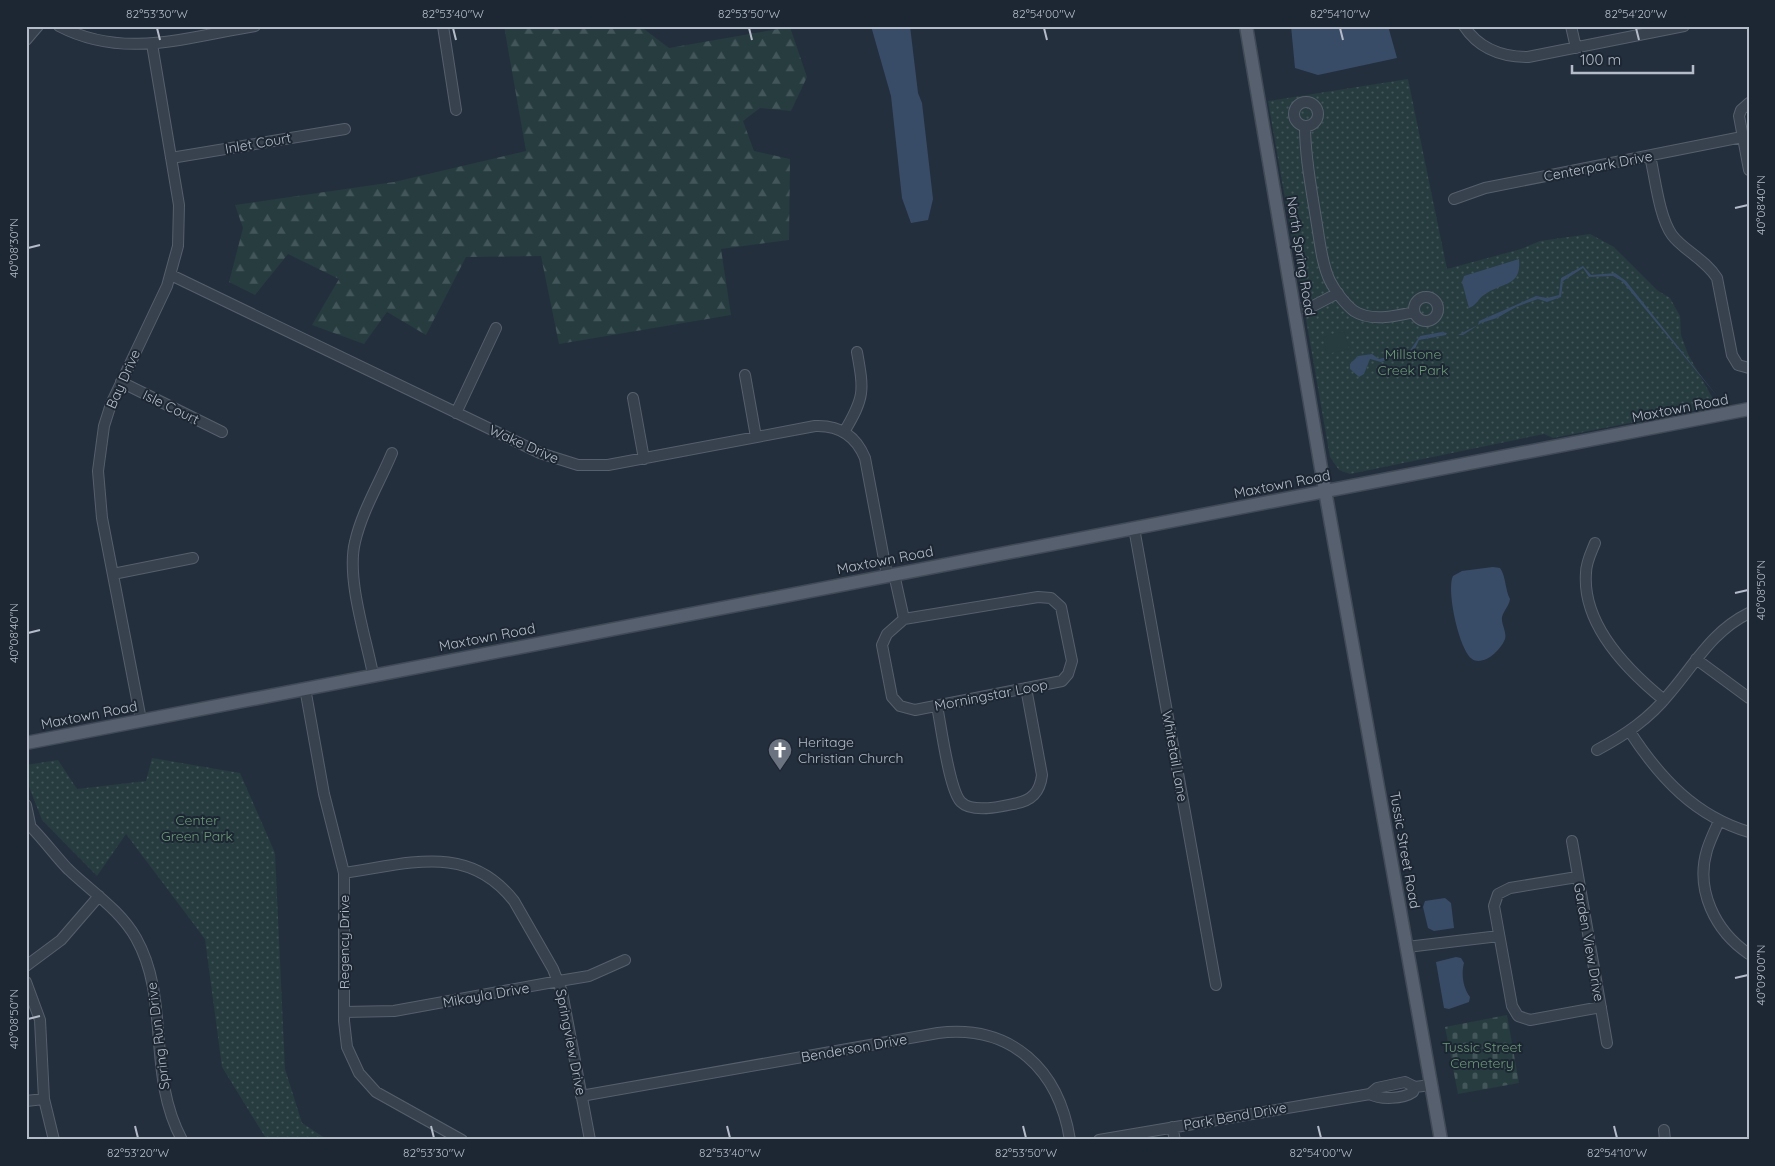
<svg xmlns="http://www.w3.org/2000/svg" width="1775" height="1166" viewBox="0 0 1775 1166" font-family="Quicksand,sans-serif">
<defs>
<pattern id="forest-firs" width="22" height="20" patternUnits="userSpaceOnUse" patternTransform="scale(1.25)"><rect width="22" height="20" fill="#263c3f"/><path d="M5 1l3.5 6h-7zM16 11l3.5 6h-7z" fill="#435659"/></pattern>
<pattern id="cemetery-stones" width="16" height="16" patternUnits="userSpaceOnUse" patternTransform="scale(1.25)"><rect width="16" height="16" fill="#263c3f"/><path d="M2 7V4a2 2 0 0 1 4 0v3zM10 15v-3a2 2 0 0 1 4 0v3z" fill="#435659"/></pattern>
<pattern id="park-dots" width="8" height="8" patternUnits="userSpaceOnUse" patternTransform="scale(1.25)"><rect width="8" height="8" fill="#263c3f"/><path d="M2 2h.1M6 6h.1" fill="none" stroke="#435659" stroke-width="1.8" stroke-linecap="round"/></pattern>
</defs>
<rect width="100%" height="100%" fill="#242f3e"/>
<path fill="url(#forest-firs)" d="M504,26h136l29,22 121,-21 17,50 -16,34 -31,-3 -17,13 11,30 36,8 -1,81 -68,9 10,66 -172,29 -18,-88 -75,1 -40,78 -39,-23 -23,32 -52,-19 27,-46 -51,-25 -33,41 -26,-13 14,-54 -8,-23 159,-23 132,-31z"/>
<path fill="url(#cemetery-stones)" d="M1507,1015l12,68 -61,11 -13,-67z"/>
<path fill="url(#park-dots)" d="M1408,79l39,190 74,-20 19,-8 50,-7 24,13 43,43 13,8 10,18 1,19 7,19 29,52 -164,32 -9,-4 -194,40 -11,-4 -9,-13 -62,-356z
M152,758l88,15 35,80 10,216 17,54 26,17h-61l-45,-73 -17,-128 -79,-105 -29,42 -55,-56 -16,-41v-14l32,-5 19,29 69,-8z"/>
<path fill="#263c3f" d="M1344,331l5,18 -22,5 -4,-17z"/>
<path fill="#394c67" d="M871,26h39l8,67 4,10 11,96 -5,21 -17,3 -9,-25 -11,-102z
M1291,26h97l9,32 -79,17 -23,-7z
M1519,259c3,28 -17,23 -35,36 -6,4 -7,10 -15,13l-7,-26 2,-6z
M1583,266l8,9 24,-2 11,8 91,115 -95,-115 -9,-5 -24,1 -6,-9 -20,13 -2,16 -14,5 -9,-3 -22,8 -19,11 -16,5 -18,12h-5l20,-10 1,-4 57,-25 11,2 12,-3 2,-17z
M1442,332l5,1 -1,2 -27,5 -6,13 -12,7 -10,-2 -10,4 -11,-3 -6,15 -5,3 -9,-8v-5l8,-8 14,-2 7,5 30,-7 11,-16z
M1493,567l7,1c6,8 5,22 10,31 -1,7 -6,11 -8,18 -1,7 5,15 3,22 -2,6 -10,15 -15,18 -5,3 -12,6 -18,2 -13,-9 -26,-69 -19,-83l9,-5z
M1445,898l6,5 3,25 -20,3 -6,-3 -5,-21 2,-6z
M1456,957l5,1 3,5c-3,11 -1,25 6,34l-1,5 -20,7 -5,-1 -8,-46z"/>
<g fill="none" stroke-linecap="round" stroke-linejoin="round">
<g stroke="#565f6c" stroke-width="12">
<path id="minor" d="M59,26c65,34 128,11 196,0
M443,26l13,84
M1464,26c15,23 38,31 64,31l156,-31
M1571,26l5,22
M26,40l12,-14
M1294 114a12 12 0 1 1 24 0a12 12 0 1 1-24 0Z
M1749,103l-8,7 -2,6 10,54
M1305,126c0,33 7,66 12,99 3,18 5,40 13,56 5,10 15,23 24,30 17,11 42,5 60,1
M1650,156c5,21 9,61 22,79 11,15 33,24 45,43l15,77 6,10 11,3
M171,158l174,-29
M1454,199l31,-11 257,-51
M171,275l369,178 38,12h30l207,-39c24,-1 41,10 50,32l22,117
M1414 309a12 12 0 1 1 24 0a12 12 0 1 1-24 0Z
M1294,310l19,-4 25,-13
M745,375l11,62
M121,382l101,50
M633,398l11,61
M456,413l40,-85
M844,432c21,-35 20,-41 13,-80
M1134,528l82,457
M1595,543c-4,10 -9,19 -9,30 -4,52 41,97 78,127
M113,574l80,-16
M894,574l10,45 -17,15 -5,11 10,52 8,9 15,4 147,-29 6,-7 4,-13 -11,-54 -10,-9 -13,-1 -134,22
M1696,659l53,39
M373,674c-7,-36 -27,-96 -18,-132 7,-31 25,-60 37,-89
M305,688l19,106 20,79v148l3,26 12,26 17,19 86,48
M937,706c4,19 12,84 24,96 11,11 39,5 52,2 19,-3 27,-12 29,-29l-16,-87
M141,720l-39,-202 -4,-47 6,-45 7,-22 56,-118 11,-40 1,-41 -27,-161
M1630,732c30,46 65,84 119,100
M1597,750c28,-15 52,-31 72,-56 26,-30 43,-63 80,-81
M26,805l4,19
M1719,821c-4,9 -9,19 -12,29 -12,40 8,81 42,104
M26,823c7,3 34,39 43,47 23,22 51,40 67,68 35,62 10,135 46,202
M1572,841l35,202
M344,873c64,-9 124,-31 170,28l39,68 9,23 28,148
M1577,877l-67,11 -12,6 -4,12 18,100 6,10 12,4 71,-13
M1407,947l92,-11
M26,966l35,-26 38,-44
M26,982l14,38 4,79 10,41
M344,1012l50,-1 165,-30 30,-5 36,-16
M1370,1094l7,-6 28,-6 10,5 16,-2
M581,1096l357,-63c74,-9 121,37 132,107
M26,1101l18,-2
M1172,1127l3,13
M1664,1130l1,10
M1099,1140l271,-46c11,6 33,5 43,-2l2,-5"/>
</g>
<g stroke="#414a57" stroke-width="15">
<path id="major" d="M1246,26l75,442 120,672
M26,743l1723,-334"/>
</g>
<use href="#minor" stroke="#38414e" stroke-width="10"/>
<use href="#major" stroke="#56606e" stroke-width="12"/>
</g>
<path fill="none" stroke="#b4bcc9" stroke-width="2" d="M157,28l3,12M453,28l3,12M749,28l3,12M1044,28l3,12M1340,28l3,12M1636,28l3,12M1735,208l13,-3M28,248l12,-3M1735,593l13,-3M28,633l12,-3M1735,978l13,-3M28,1019l12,-3M135,1126l3,12M431,1126l3,12M727,1126l3,12M1023,1126l3,12M1318,1126l3,12M1614,1126l3,12"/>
<defs>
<g id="church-pin" transform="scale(1.25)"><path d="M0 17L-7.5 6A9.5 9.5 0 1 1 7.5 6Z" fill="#6b7280" stroke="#1d2633"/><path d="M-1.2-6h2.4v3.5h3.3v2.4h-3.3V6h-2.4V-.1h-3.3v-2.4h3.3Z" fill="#fff"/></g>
</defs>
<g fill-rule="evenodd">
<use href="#church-pin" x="780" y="750"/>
</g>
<g text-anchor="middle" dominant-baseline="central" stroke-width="4" stroke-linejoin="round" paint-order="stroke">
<g font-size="14" fill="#b4bcc9" stroke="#1d2633">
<text transform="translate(258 143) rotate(-10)">Inlet Court</text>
<text transform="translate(1598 166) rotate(-11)">Centerpark Drive</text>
<text transform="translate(1301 256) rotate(81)">North Spring Road</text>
<text transform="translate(123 379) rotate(-66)">Bay Drive</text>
<text transform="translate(171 407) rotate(26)">Isle Court</text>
<text transform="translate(1680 408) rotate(-11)">Maxtown Road</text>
<text transform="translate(524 444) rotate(24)">Wake Drive</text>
<text transform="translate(1282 484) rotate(-11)">Maxtown Road</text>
<text transform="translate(885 560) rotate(-11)">Maxtown Road</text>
<text transform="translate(487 637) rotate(-11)">Maxtown Road</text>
<text transform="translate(991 695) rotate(-11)">Morningstar Loop</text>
<text transform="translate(89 715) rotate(-11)">Maxtown Road</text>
<text transform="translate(1175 756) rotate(80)">Whitetail Lane</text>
<text transform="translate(1405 850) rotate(80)">Tussic Street Road</text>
<text transform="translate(344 942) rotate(-90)">Regency Drive</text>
<text transform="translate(1589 942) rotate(80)">Garden View Drive</text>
<text transform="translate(486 995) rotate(-10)">Mikayla Drive</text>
<text transform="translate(158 1036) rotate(-97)">Spring Run Drive</text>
<text transform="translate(571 1042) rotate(79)">Springview Drive</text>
<text transform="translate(854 1048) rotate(-10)">Benderson Drive</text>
<text transform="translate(1235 1116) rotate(-10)">Park Bend Drive</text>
</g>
<g font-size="14" fill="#6b9a76" stroke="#1d2633">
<text x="1413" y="354">Millstone<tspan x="1413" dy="16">Creek Park</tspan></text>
<text x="197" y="820">Center<tspan x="197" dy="16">Green Park</tspan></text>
<text x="1482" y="1047">Tussic Street<tspan x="1482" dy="16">Cemetery</tspan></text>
</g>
<g font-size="14" fill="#b4bcc9" stroke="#1d2633" text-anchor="start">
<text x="798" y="742">Heritage<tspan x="798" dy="16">Christian Church</tspan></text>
</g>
</g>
<rect width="1775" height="1166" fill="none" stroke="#1d2633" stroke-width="55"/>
<path d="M1572 65v8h121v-8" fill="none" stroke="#b4bcc9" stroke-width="2.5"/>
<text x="1580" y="65" font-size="15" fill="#b4bcc9" stroke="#1d2633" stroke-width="4" paint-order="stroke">100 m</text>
<rect x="28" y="28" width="1720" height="1110" fill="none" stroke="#b4bcc9" stroke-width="2"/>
<g font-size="12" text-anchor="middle" fill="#b4bcc9">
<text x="157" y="18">82°53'30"W</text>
<text x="453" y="18">82°53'40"W</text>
<text x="749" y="18">82°53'50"W</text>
<text x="1044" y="18">82°54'00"W</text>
<text x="1340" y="18">82°54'10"W</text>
<text x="1636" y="18">82°54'20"W</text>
<text transform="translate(1761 205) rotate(-90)" y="4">40°08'40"N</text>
<text transform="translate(14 248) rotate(-90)" y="4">40°08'30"N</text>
<text transform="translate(1761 590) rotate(-90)" y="4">40°08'50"N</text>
<text transform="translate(14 633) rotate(-90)" y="4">40°08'40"N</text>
<text transform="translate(1761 975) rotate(-90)" y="4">40°09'00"N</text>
<text transform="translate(14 1019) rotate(-90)" y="4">40°08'50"N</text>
<text x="138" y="1157">82°53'20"W</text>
<text x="434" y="1157">82°53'30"W</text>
<text x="730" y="1157">82°53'40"W</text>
<text x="1026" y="1157">82°53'50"W</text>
<text x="1321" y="1157">82°54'00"W</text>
<text x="1617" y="1157">82°54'10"W</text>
</g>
</svg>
